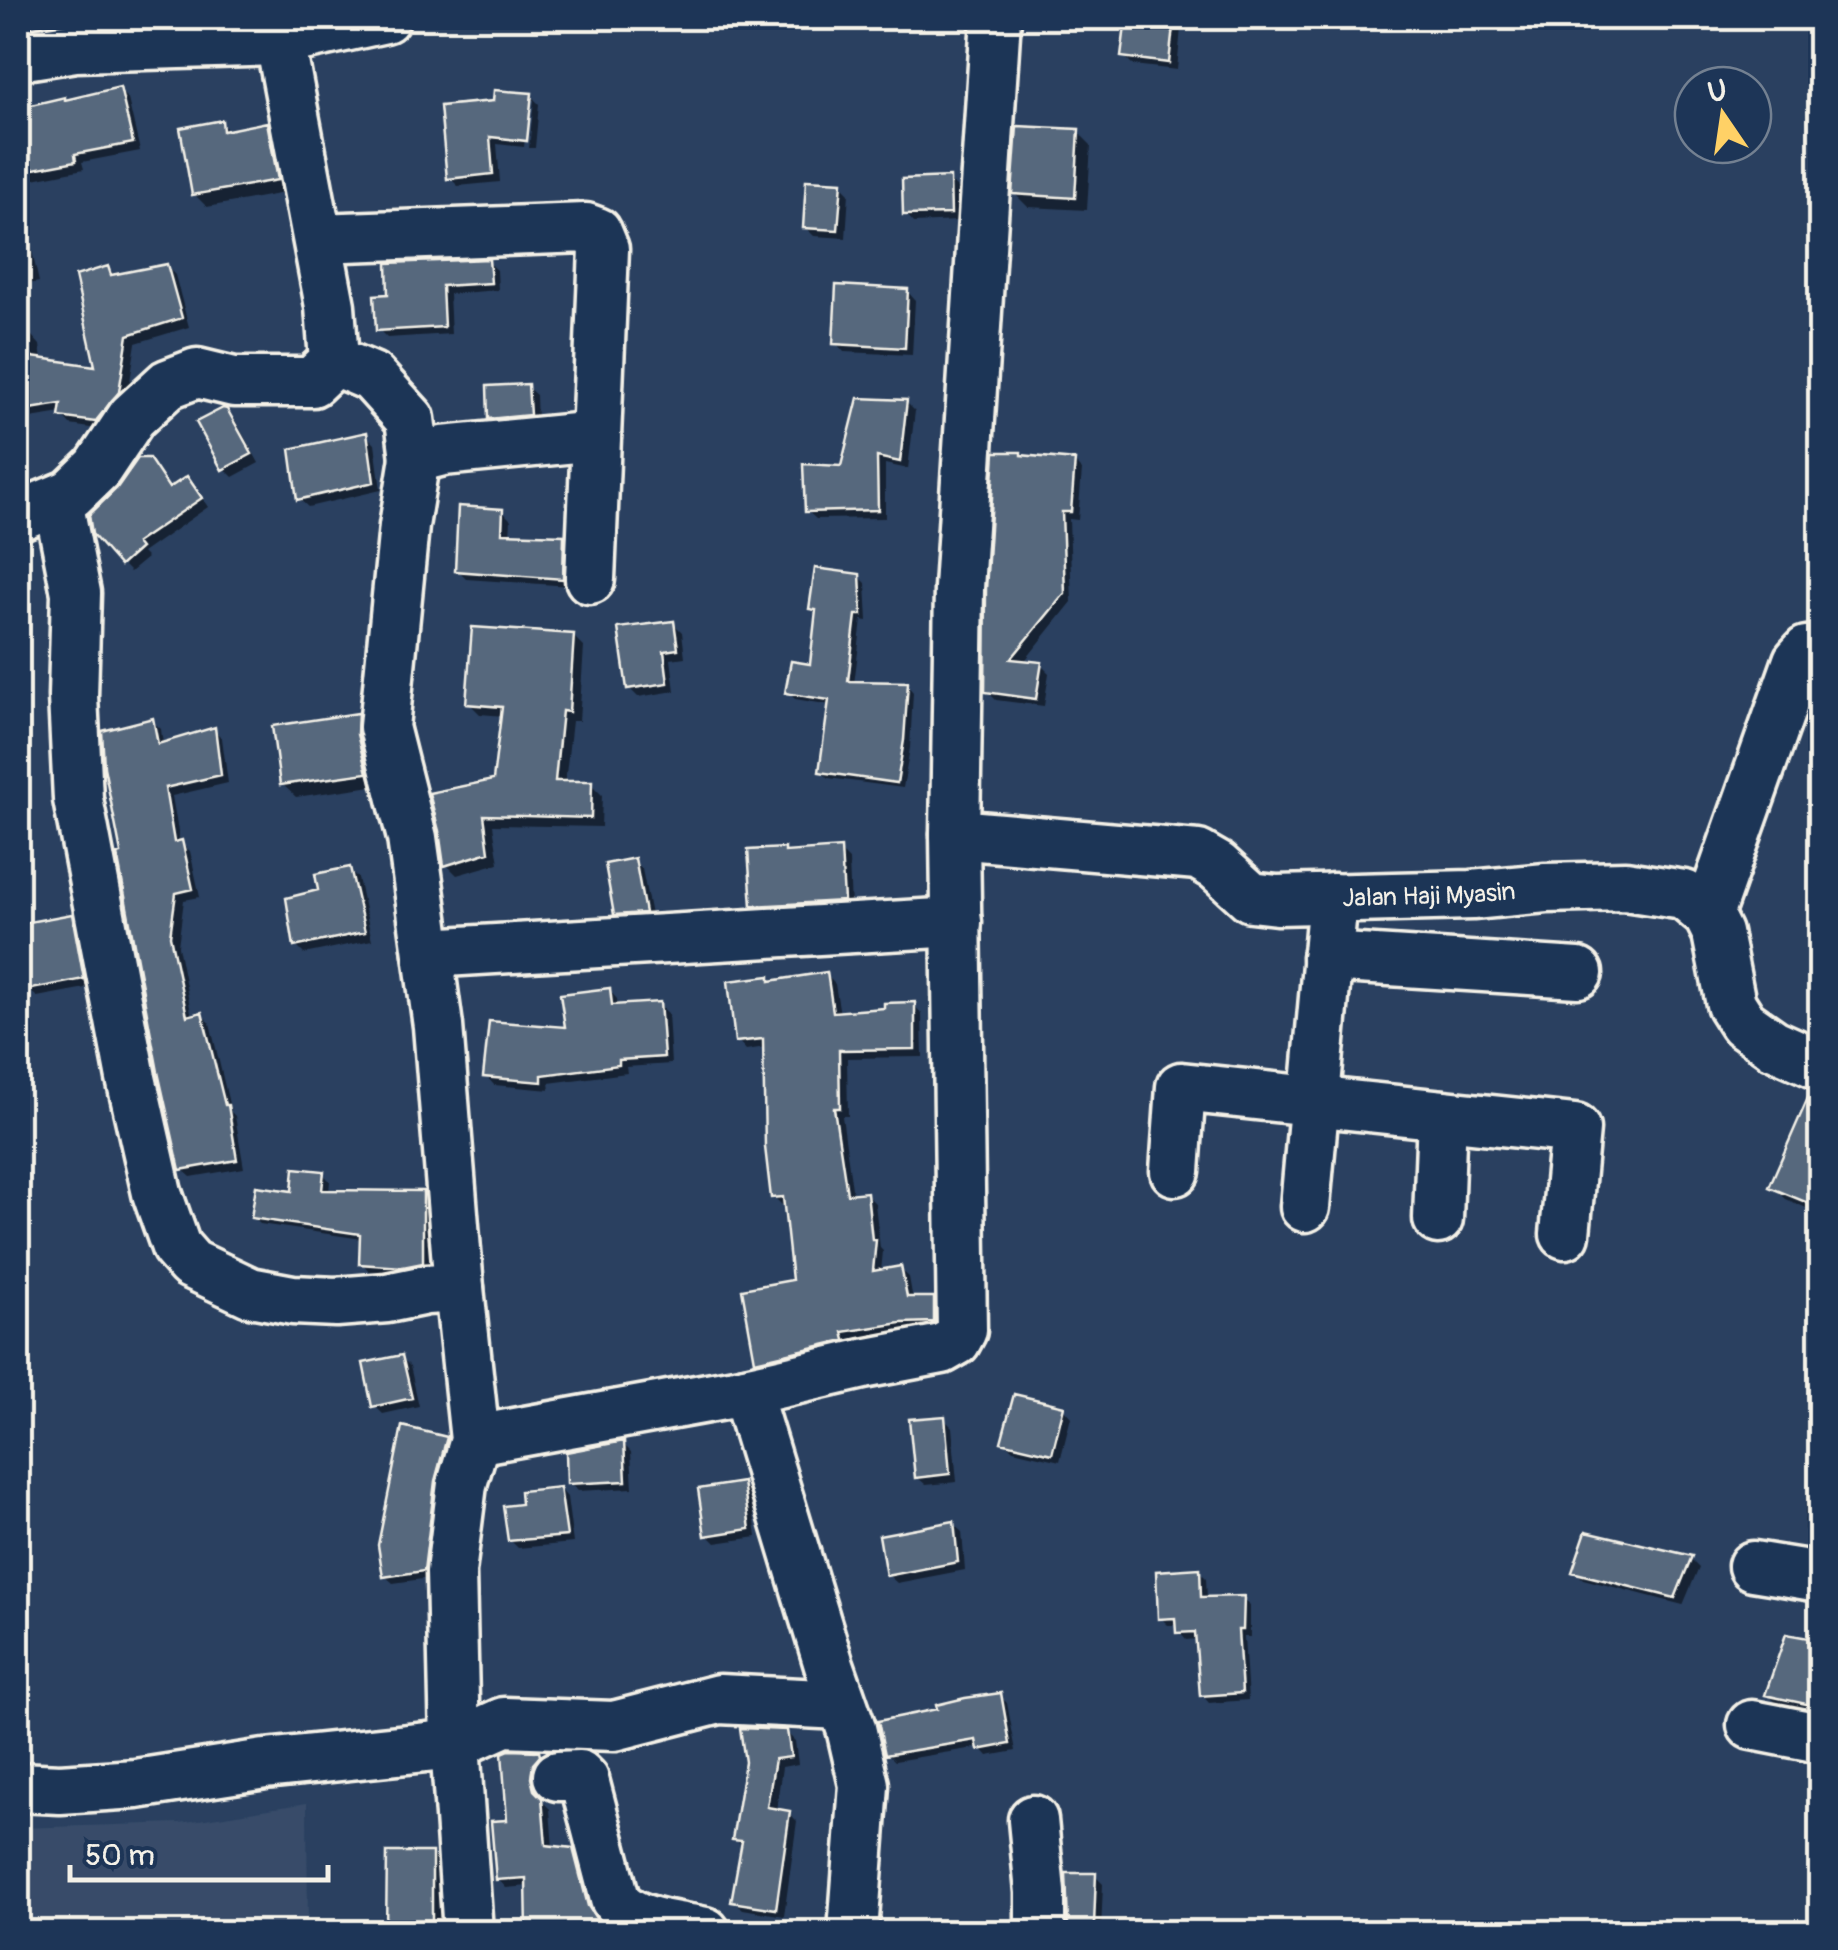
<svg xmlns="http://www.w3.org/2000/svg" width="1838" height="1950" viewBox="0 0 1838 1950" font-family="Pangolin,sans-serif">
<rect width="100%" height="100%" fill="#2a4060"/>
<filter id="ink" filterUnits="userSpaceOnUse"><feTurbulence type="fractalNoise" baseFrequency=".01" numOctaves="2"/><feDisplacementMap in="SourceGraphic" scale="20" xChannelSelector="R" yChannelSelector="G"/><feConvolveMatrix kernelMatrix="1 2 1 2 8 2 1 2 1" color-interpolation-filters="sRGB"/></filter>
<g filter="url(#ink)">
<path fill="#374c69" d="M307,1803l1,129h-290v-104l162,-5z"/>
<path fill="#0007" d="M80,18h49v8l-41,1z
M1128,18h54l-5,52 -44,-5 -9,-9z
M119,90l9,9 12,52 -58,11 2,7 -66,13v-72l46,-10 3,2z
M531,96l8,8 -4,44h-6l5,-48h-5l-5,47 -27,-3 3,38 -42,4 -8,-8 46,-75z
M221,123l9,9 37,-7 13,13 10,54 -83,15 -13,-13z
M1078,132l13,13 -4,65 -59,-3 -13,-13z
M949,180l8,8 1,33 -44,2 -8,-9z
M841,185l8,8 -3,45 -32,-2 -9,-9z
M18,189l21,93 -21,4z
M488,262l9,8 1,20 -49,4 2,40 -64,4 -8,-8 12,-34z
M167,267l8,8 14,52 -53,16 -9,58 -23,29 -34,-5 -8,-9v-3l-44,7v-82l14,-2 8,9 2,16 57,8 9,-101 8,9z
M907,291l8,9 -3,55 -68,-3 -8,-9z
M527,387l9,8 1,28 -38,3 -8,-8z
M906,402l9,9 -7,58 -23,-5v54l-69,1 -9,-8 36,-43z
M226,411l9,9 24,43 -26,14 -9,-9z
M366,435l9,9 6,46 -73,17 -9,-8z
M1024,458l50,4 8,8 -4,50 -9,-1 3,83 -49,61 18,2 8,8 -5,33 -48,-6 -9,-9z
M157,469l13,21 25,-3 13,20 -66,46 5,5 -17,14 -8,-8z
M502,511l9,9 -1,16 53,1 9,9 -2,40 -104,-7 -9,-9z
M859,576l7,7 2,38 -6,-1 -8,64 53,1 6,7 -3,56 -7,40 -75,-10 -7,-7 10,-66 -36,-6 -7,-7 24,-25 6,-52 -7,-7z
M673,623l9,9 3,25 -14,2 4,32 -37,6 -9,-9z
M573,636l11,11 -5,74h-7l-7,62 26,1 11,11 -1,32 -108,-2 6,38 -42,12 -11,-11 49,-82 9,-66 -24,-2 -11,-11z
M357,715l13,13 9,57 -83,12 -14,-13z
M152,721l9,8 2,16 51,-15 8,8 6,45 -56,13 8,47 10,8 10,46 -16,3 -6,46 14,71 10,-2 8,8 21,89 4,4 9,52 -53,9 -9,-8 -58,-314z
M784,850l4,4 52,-3 9,9 2,49 -88,5 -9,-9z
M634,861l8,8 10,51 -27,2 -8,-9z
M349,870l9,8 14,62 -68,14 -8,-8z
M71,917l8,8 12,62 -54,10 -9,-8z
M826,975l9,9 5,30 74,-9 8,9 1,43 -76,1 1,58h-6l11,80 13,-2 9,9 5,45 3,3 -2,21 19,-3 9,8 4,23h20l9,9v21l-31,1 -60,9 1,8 -86,20 -9,-8 38,-78 -9,-76h-3l-9,-9 -8,-150 -20,3 -8,-9 31,-62 4,4z
M609,990l8,9 1,8 41,-2 9,8 3,51 -45,3 1,6 -78,10 1,7 -56,-5 -8,-9 81,-46z
M1807,1106l13,6v102l-34,-15 -14,-13z
M323,1174l7,7 -1,12h93l7,8v68l-18,4 -42,-2 -7,-8v-24l-102,-15 -7,-7 41,-23z
M401,1357l9,9 9,40 -36,8 -9,-9z
M1063,1408l8,9 -11,44 -47,-11 -9,-9z
M944,1419l8,8 5,55 -31,3 -9,-8z
M446,1440l7,7 -23,131 -37,5 -8,-7z
M623,1444l8,8 2,36 -55,3 -8,-8z
M742,1484l9,9 6,44 -41,6 -8,-8z
M560,1489l7,8 6,46 -55,5 -8,-8 14,-34z
M1807,1489l13,2v49l-7,-2 -9,-9z
M953,1524l9,8 3,38 -68,13 -9,-8z
M1691,1559l8,8 -16,38 -100,-26 -8,-8z
M1199,1571l7,7 1,21h35l8,7v31h-6l4,63 -39,3 -7,-8 -4,-56 -12,1 -7,-8 -1,-7h-10l-7,-7z
M1788,1637l32,6v72l-41,-9 -11,-12z
M1000,1696l7,7 9,48 -28,5 -8,-9 -85,14 -7,-7z
M786,1732l9,9 3,23 -16,3 -6,44 13,2 8,8 -13,95 -41,-7 -9,-8 9,-54 -8,-8z
M538,1753l9,9 -9,26 4,13 8,8 3,40 19,1 9,9 15,58 9,15h-75l-2,-46 -22,2 -8,-9 12,-57 -5,-68z
M389,1854h42l9,9v69h-51z
M1068,1875l27,1 8,8 -2,48h-31z"/>
<path fill="#56677d" stroke="#f4f1e8" stroke-width="2.5" d="M1126,18h48l-5,45 -48,-6z
M120,87l13,56 -58,11 1,7 -58,11v-64l47,-11v3z
M494,90l38,3 -5,48 -37,-4 3,37 -46,5 -7,-73 53,-5z
M222,120l1,11 44,-9 11,58 -86,15 -12,-67z
M1017,126l62,3 -4,69 -63,-4z
M950,177l1,37 -48,1 -1,-36z
M806,180l36,2 -4,48 -35,-2z
M489,259l2,24 -49,3 2,41 -68,4 -2,-36 14,-1 -1,-31z
M167,264l15,54 -54,17 -9,57 -24,30 -36,-5 2,-13 -43,7v-56l77,11 -20,-90 33,-10 3,9z
M836,285l72,4 -3,59 -72,-4z
M528,384l2,31 -42,4 -1,-33z
M858,398l49,2 -7,62 -23,-5 1,53 -73,2 -2,-48 38,2z
M223,408l4,1 25,45 -30,16 -26,-48z
M367,432l7,50 -77,18 -7,-51z
M995,452h26v3l54,5 -4,52h-9l3,81 -54,66 31,3 -6,37 -51,-7 1,-103z
M138,458h11l20,30 18,-12 15,22 -66,45 4,5 -20,18 -28,-32 -3,-19 28,-27z
M458,506l45,3 -1,24 62,2 -1,44 -108,-8z
M815,568l45,6 2,41h-6l-8,66 60,1 -4,58 -7,43 -78,-11 10,-72 -44,-7 6,-32 19,3 6,-54 -7,-1z
M674,621l4,28 -14,2 4,32 -41,6 -9,-61z
M472,627l102,7 -5,78 -7,-1 -7,70h37l-1,37 -107,-3 5,37 -45,14 -5,-35 -10,-38 64,-13 9,-73 -36,-3z
M358,713l-1,21 10,39 -87,12 -8,-59z
M153,718l5,26 57,-17 6,48 -56,13 9,54 8,-2 11,49 -17,4 -6,43 17,80 15,-4 23,93h3l9,55 -57,10 -22,-98 -41,-218 4,-1 -17,-86 -2,-36z
M785,848v4l56,-4 3,53 -92,5 -4,-56z
M635,858l10,55 -31,2 -9,-51z
M350,867l15,65 -71,15 -8,-49 32,-8 -3,-16z
M72,914l12,65 -58,11 -6,-29 3,-1 -5,-36z
M827,972l6,40 51,-4v-5l31,-1v47l-76,1 1,58h-6l13,86 20,-2 5,48h4l-3,31 28,-5 6,31h27v25l-33,1 -58,9 2,8 -90,21 -13,-72 50,-9 -9,-83 -12,1 -6,-51 -2,-108 -28,3 -7,-61 42,-5v5z
M610,988l2,17 48,-3 4,55 -45,3v5l-77,10v7l-59,-5 6,-56 76,6 -5,-33z
M1811,1091l9,1v116l-51,-21z
M294,1168l30,3 -2,19 101,1v72l-20,4 -44,-3 1,-30 -109,-16 5,-32 36,5z
M402,1355l10,43 -40,9 -9,-44z
M1014,1394l50,12 -12,48 -51,-12z
M945,1416l5,58 -35,4 -6,-59z
M402,1426l45,11 -12,44 -11,90 -41,6 -5,-32z
M624,1441l2,40 -59,3 -1,-32z
M743,1482l7,47 -45,7 -7,-47z
M560,1487l7,49 -59,5 -5,-35 18,-2 -1,-13z
M954,1521l4,41 -72,14 -7,-41z
M1586,1531l106,25 -17,42 -103,-26z
M1200,1568l1,29 43,-1 -1,34h-5l4,63 -42,3 -5,-64 -19,1 -1,-15 -17,1 -2,-48z
M1786,1634l34,6v67l-55,-12z
M1001,1693l9,51 -32,6 -2,-10 -91,15 -7,-34 59,-12 -1,-4 29,-7z
M740,1728l47,2 4,27 -16,2 -8,48 23,4 -14,98 -45,-7 11,-61 -10,-1 13,-78z
M509,1750l30,1 1,5 -7,8 -2,14 3,12 8,8 4,47 27,3 15,58 10,15v11h-71l-1,-54 -30,2 -5,-59 16,-1 -5,-67z
M387,1852h45v80h-46z
M1066,1873h30l-2,53 -26,-1z"/>
<g fill="none" stroke-linecap="round" stroke-linejoin="round">
<g stroke="#f4f1e8" stroke-width="55">
<g id="minor">
<path d="M18,56l57,-9 205,-6 105,-23"/>
<path d="M318,238l268,-10 11,4 7,17 -14,330"/>
<path d="M334,361l38,16 38,42 5,39"/>
<path d="M58,501l18,92 -3,103 5,103 53,279 26,115 19,54 15,17 59,28 43,8 43,2 51,-4 39,-8 33,-2 16,152 -13,44 -11,88 4,172 13,188"/>
<path d="M18,516l53,-22 27,-26 34,-51 36,-33 29,-11 37,9h78l22,-21 -4,-55 -50,-265"/>
<path id="s1" d="M955,834l243,21 19,11 34,31 26,3 195,-5 74,-7 79,-2 59,9 24,20 9,18 14,71 12,19 30,21 47,21"/>
<path d="M1708,915l90,-254 9,-10 13,-1"/>
<path d="M428,953l529,-31"/>
<path d="M1327,957l251,16"/>
<path d="M1175,1171l6,-84 394,42 -10,105"/>
<path d="M1305,1207l28,-309"/>
<path d="M1438,1219l4,-104"/>
<path d="M459,1288l-21,-262 -26,-188 -28,-111 20,-201 11,-68 28,-7 153,-15"/>
<path d="M475,1440l271,-49"/>
<path d="M1753,1566l67,11"/>
<path d="M1752,1725l68,13"/>
<path d="M558,1776l21,-1 5,5 31,119c15,25 63,27 90,33"/>
<path d="M18,1787l42,2 76,-5 129,-20 190,-20 49,-22 110,4 105,-27 123,6"/>
<path d="M1033,1820l7,72v40"/>
<path d="M853,1932l11,-147 -13,-57 -22,-63 -83,-274 117,-27 79,-15 14,-8 6,-11 -7,-496 4,-246 37,-570"/>
</g>
</g>
<use href="#minor" stroke="#1d3557" stroke-width="48"/>
</g>
</g>
<g text-anchor="middle" dominant-baseline="central" stroke-width="8" stroke-linejoin="round" paint-order="stroke">
<g font-size="25" fill="#f4f1e8" stroke="#1d3557">
<text stroke="none"><textPath href="#s1" startOffset="490">Jalan Haji Myasin</textPath></text>
</g>
</g>
<rect width="1838" height="1950" fill="none" stroke="#1d3557" stroke-width="60"/>
<rect x="30" y="30" width="1778" height="1890" fill="none" stroke="#f4f1e8" stroke-width="4" filter="url(#ink)"/>
<g transform="translate(1723 115) rotate(347)"><circle r="48" fill="#1d3557" stroke="#738091" stroke-width="2.5"/>
<path d="M0-8L18 38L0 25L-18 38Z" fill="#ffd166"/>
<text y="-15" font-size="28" font-weight="bold" text-anchor="middle" fill="#f4f1e8">U</text>
</g>
<path d="M70 1865v15h258v-15" fill="none" stroke="#f4f1e8" stroke-width="5"/>
<text x="85" y="1865" font-size="30" fill="#f4f1e8" stroke="#1d3557" stroke-width="8" paint-order="stroke">50 m</text>
</svg>
